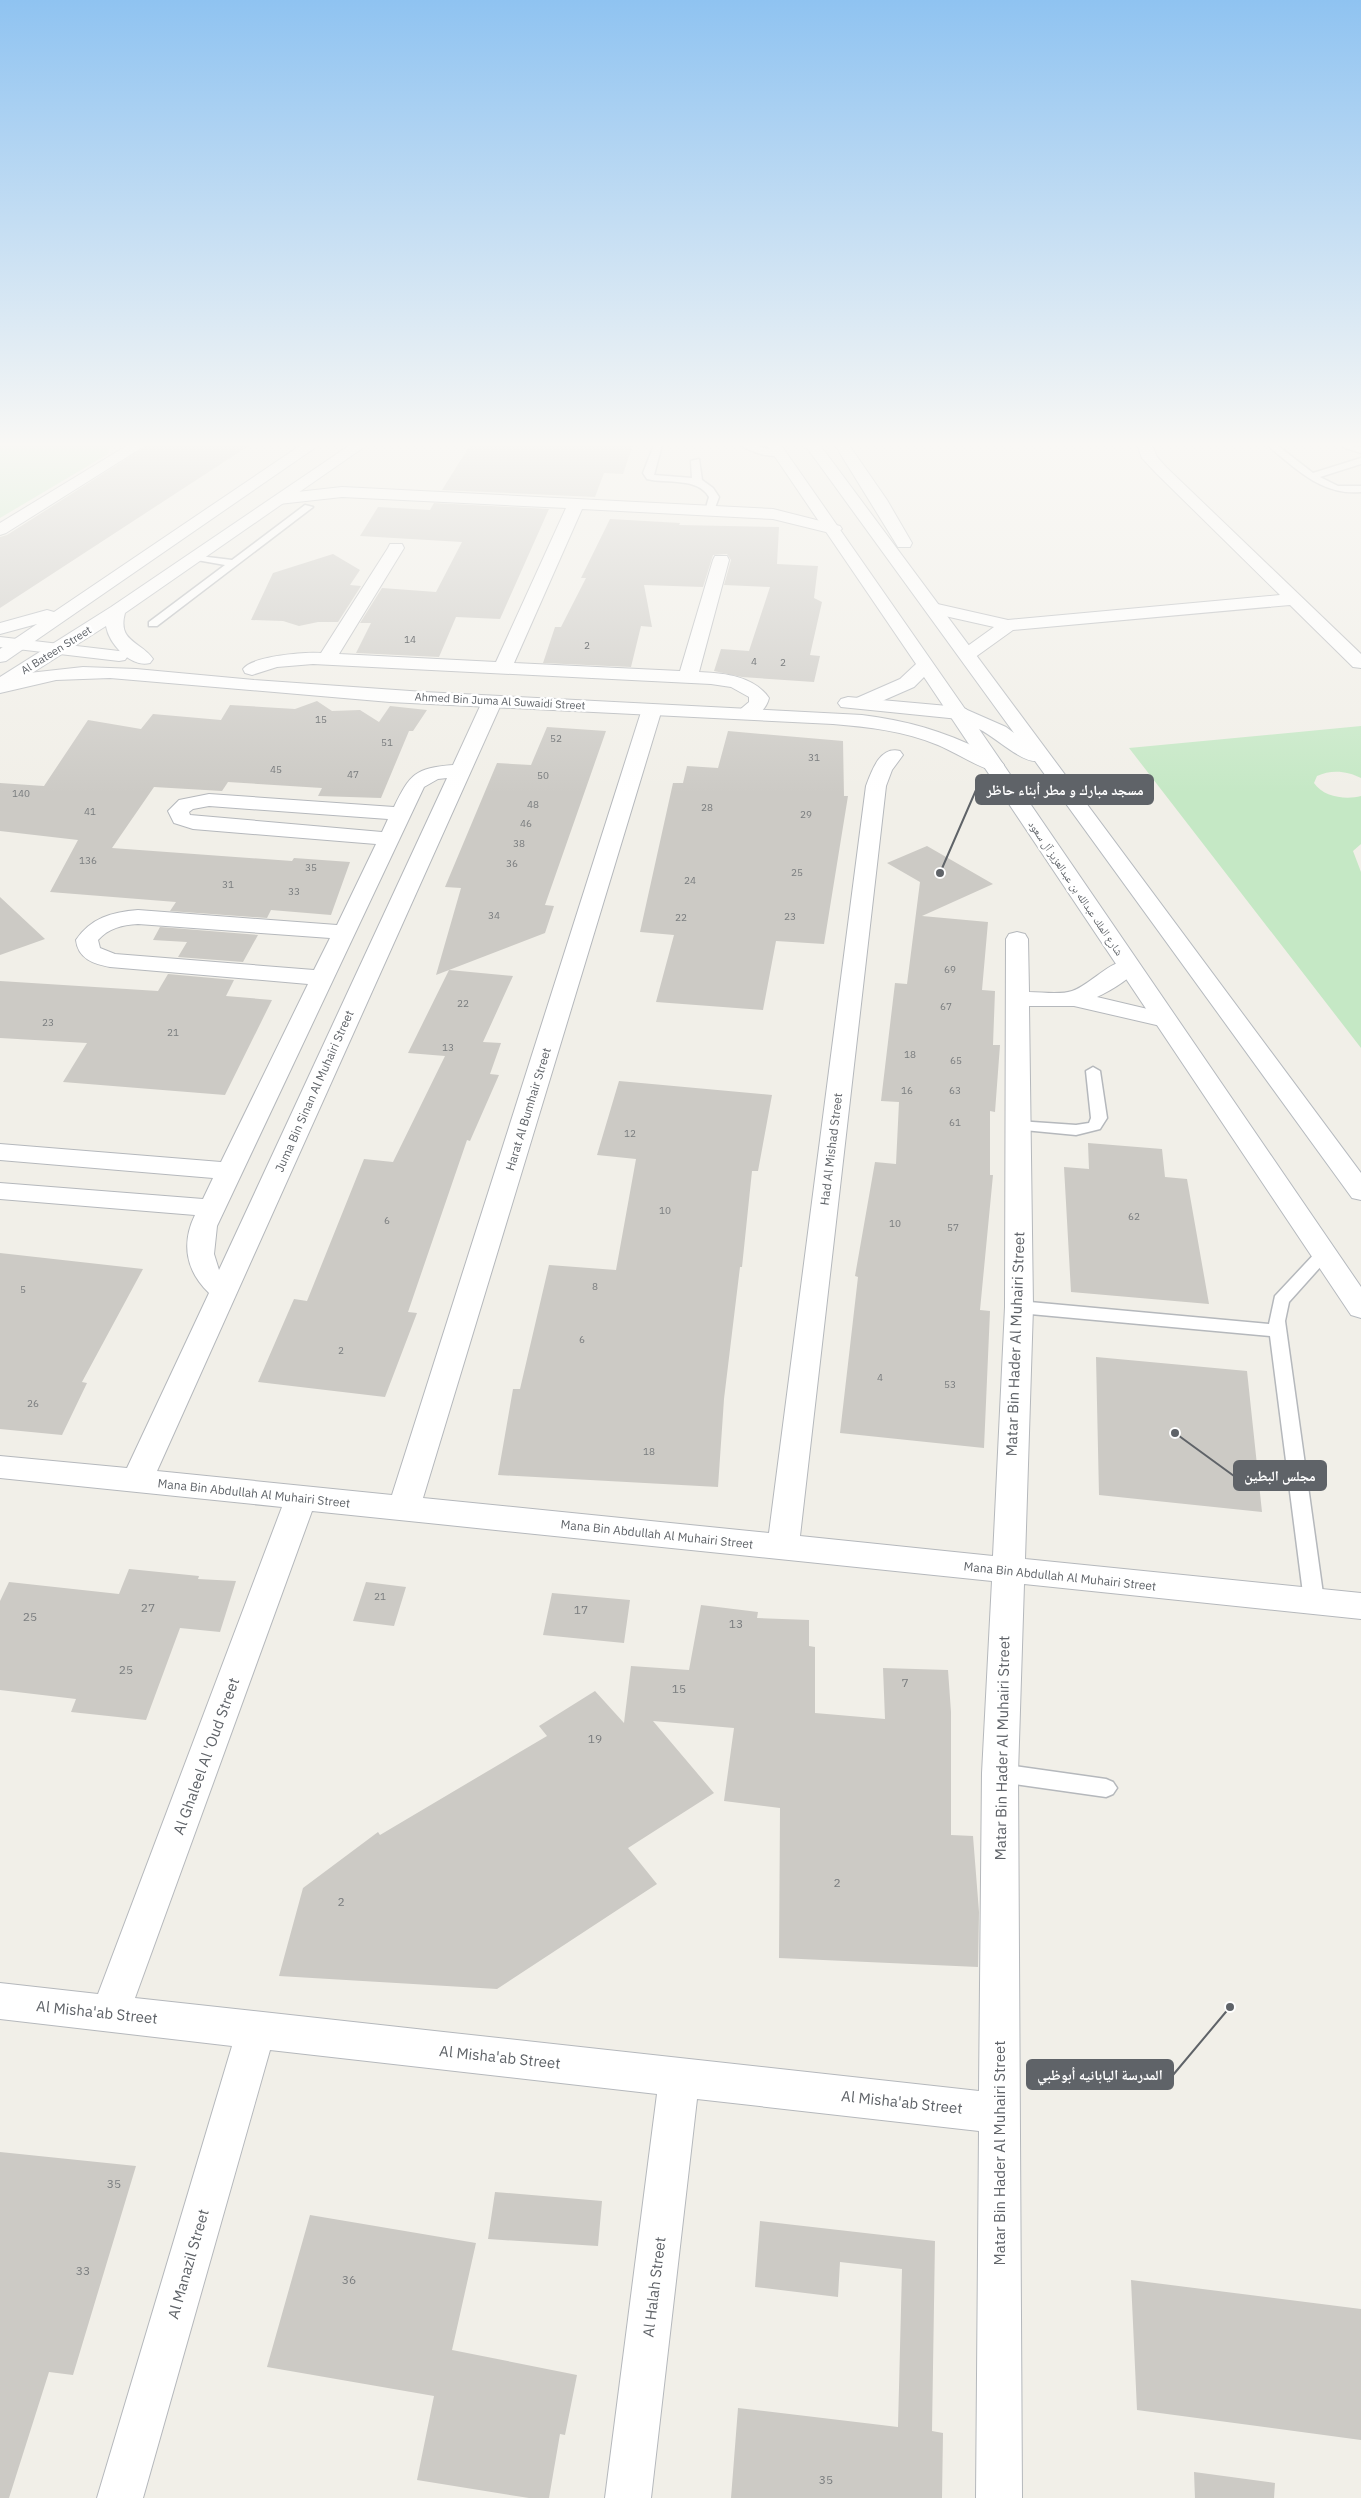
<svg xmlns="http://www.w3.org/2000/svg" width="1361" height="2498" viewBox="0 0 1361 2498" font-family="'IBM Plex Sans','Noto Naskh Arabic',sans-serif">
<rect width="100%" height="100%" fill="#f1efe8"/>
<path fill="#c5e8c5" d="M0,445h111l-3,9 -108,64z
M1361,726v52c-13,-7 -30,-9 -44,-2l-3,7c9,14 32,17 47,13v48l-8,7 8,21v176l-232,-300z"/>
<path fill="#cccac5" d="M148,445h102l-250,163v-71l7,-2z
M470,445h163l-10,29 -19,-1 -9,24 -153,-7z
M434,503l115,6 -49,110 -44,-2 -17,40 -83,-4 15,-30h-11l22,-35 54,4 26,-50 -102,-6 18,-29 52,3z
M610,519l70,4 -1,2 100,2 -2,37 41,2 -4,32 8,4 -12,53 10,1 -6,26 -72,-5 -28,-6 7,-22 28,2 21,-64 -46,-2 7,-25 -4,-6 -14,1 -10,32 -59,-2 8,42 -11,-1 -10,41 -88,-4 12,-36h6l25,-49h-5z
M333,554l27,16 -10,15 11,1 -23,36h-20l-19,4 -16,-5 -32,-1 22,-47z
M317,701l15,10 28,-1 19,12 11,-16 37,4 -14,21h-4l-28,67 -63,-2 4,-8 -94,-6 -6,9 -68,-4 -42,61 180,13 2,-3 56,4 -19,53 -60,-5 -4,8 -97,-7 6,-9 -126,-10 28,-52 -78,-9v-48l44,3 44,-66 53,9 12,-15 68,6 9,-15 65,4z
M547,727l59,4 -61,174 9,1 -9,27 -109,42 25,-87 -16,-1 52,-124 34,2z
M728,731l115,10 1,55h4l-24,148 -48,-3 -13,69 -107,-8 18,-67 -34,-3 33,-149h10l4,-17 31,2z
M927,846l66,38 -71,32 66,6 -6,68 13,1 -2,54h7l-5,67 -5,-1v64h3l-13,135 10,1 -6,137 -144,-15 18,-156 -3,-1 20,-114 21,2 3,-62 -18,-1 14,-118 12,1 13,-102 -33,-19z
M0,897l45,42 -45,16z
M160,927l98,8 -15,27 -65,-5 9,-15 -34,-2z
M449,970l64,6 -30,66 18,1 -11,31 9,1 -29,66 -3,-1 -59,172 9,1 -32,84 -127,-15 36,-83 13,2 57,-142 29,3 52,-106 -37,-3z
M168,974l66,6 -8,16 46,4 -47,95 -162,-13 24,-39 -87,-5v-57l158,10z
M619,1081l153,14 -14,76h-6l-10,96h-2l-16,132 -6,88 -220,-12 15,-86h7l29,-124 67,5 20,-111 -39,-4z
M1088,1143l74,6 3,28 22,2 22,125 -138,-12 -7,-125 25,2z
M0,1253l143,16 -61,113 5,1 -25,52 -62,-6z
M1096,1357l151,14 15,141 -163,-17z
M129,1569l70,7 -1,3 38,2 -16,51 -40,-4 -34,92 -75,-8 5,-13 -76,-9v-89l9,-19 110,12z
M366,1582l40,5 -12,39 -41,-5z
M552,1593l78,7 -6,43 -81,-8z
M701,1605l57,7 -1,6 52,2v26l6,1v66l70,6 -2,-51 65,2 3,42v123l22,1 6,76 -1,55 -199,-9 1,-150 -56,-7 10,-73 -81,-7 61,72 -86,55 29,36 -160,105 -218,-13 24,-88 75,-56 2,3 167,-99 -8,-10 56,-35 29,32 7,-57 58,4z
M0,2152l136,14 -63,209 -24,-3 -40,126h-9z
M495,2192l107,9 -4,45 -110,-7z
M310,2215l166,28 -24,107 125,25 -12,60 -5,-1 -11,64h-20l-112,-18 17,-84 -167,-29z
M760,2221l175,20 -3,190 11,2 -1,65h-211l7,-90 160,19 4,-158 -62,-7 -2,35 -83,-10z
M1131,2280l230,29v131l-224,-30z
M1194,2472l81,11 -1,15h-79z"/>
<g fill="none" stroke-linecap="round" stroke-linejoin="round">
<g stroke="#b5b8bc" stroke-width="3">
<path id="service" d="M654,445h8l-8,30 38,3 -1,-17 8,-2 3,21 11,8 6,9 -6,16 -8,-2 4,-14c-11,-20 -42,-13 -62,-18l-4,-6z
M742,445h11l31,8c-9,7 -35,-1 -42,-8z
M1268,445h9l36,28 48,-15v6l-41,13 18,9h23v6c-31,3 -53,-13 -76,-32 -6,-5 -13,-10 -17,-15z
M1342,445l19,2v6l-18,-6z
M305,505l8,2 -156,119h-8v-4l76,-57 -34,-6v-4l41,5z
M1093,1067l7,4 7,47 -7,11 -24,6 -63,-6 -3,-3 3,-3 5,-2 58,4 13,-2 2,-5 -5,-47z
M1324,1249l6,1 2,4 -43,48 -4,19 39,280 -3,5 -7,3 -7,-3 -3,-5 -34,-265 -251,-23 -6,-2 -2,-4 2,-4 6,-2 250,23 6,-28 43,-46z
M1000,1764l106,15 7,3 4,6 -4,6 -7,3 -106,-15 -7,-3 -4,-6 4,-6z"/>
</g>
<g stroke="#b5b8bc" stroke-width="2">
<path id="minor" d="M128,445h18l-140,88 -6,2v-12z
M1137,445h15l5,12 9,10 195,187v14l-8,-1 -63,-62 -277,25 -39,28h-12l-3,-4 3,-4 32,-23 -67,-15 -3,-4 3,-4 6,-1 75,17 272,-25 -124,-122 -14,-15z
M342,487l431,22 67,17 2,3 -8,5 -61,-15 -191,-10 -68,154 166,8 33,-111 2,-4h12l2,4 -30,112c25,1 55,4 70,26 -3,13 -16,23 -30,19l-3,-4 13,-11v-5l-18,-10 -20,-3 -398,-20 -36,3 -25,8 -7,-2 -2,-4c9,-13 62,-17 78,-16l67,-105 2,-4h12l2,4 -65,106 157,8 70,-154 -224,-11 -63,7 -8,-5 8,-5z
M492,696l7,2 3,4 -345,769 235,24 250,-786 3,-4h14l3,4 -239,789 346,35 97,-747c6,-16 14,-40 34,-35l3,4 -11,15 -6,16 -86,750 193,20 12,-249 1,-368 3,-5 8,-2 8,2 3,5 1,53c13,0 31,3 43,-1 21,-7 41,-36 64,-30l4,5c-10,13 -28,24 -43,31l76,18 4,5 -4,5 -8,2 -91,-21h-45l4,301 -8,252 336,34v26l-337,-35 -6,189 4,725h-46l3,-367 -282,-32 -46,399h-46l52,-404 -387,-44 -127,448h-46l135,-452 -232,-27v-36l98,11 184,-487 -282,-29v-22l127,12 82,-175c-23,-22 -28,-49 -14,-78l-195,-16v-16l203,16 10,-21 -213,-18v-16l221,18 87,-178 -198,-17c-16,-3 -32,-8 -34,-27 15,-22 36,-28 62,-30l199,15 39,-81 -183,-15 -19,-6 -6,-12 11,-11 30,-6 185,13c16,-33 21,-39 59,-42l29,-63 3,-4zM447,778l-228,492 -5,-16 3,-28 207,-439 14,-8zM209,806l179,13 -6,13 -192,-17 -1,-3 4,-3zM138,924l192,14 -16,32 -199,-16 -15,-6 -2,-8c11,-12 24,-15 40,-16zM312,1511l680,70 -10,192 -3,318 -844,-93z"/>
</g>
<g stroke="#b5b8bc" stroke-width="2">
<path id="tertiary" d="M0,637l119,14 6,1 3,4 -3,4 -6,1 -119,-14z
M83,667l53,2 118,11 170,12 438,23c42,5 82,16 119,35 8,4 18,8 23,15l-3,4 -7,2c-19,-5 -37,-18 -56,-26 -34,-14 -69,-18 -105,-21l-443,-22 -280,-24 -54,2 -56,13v-12l29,-8z
M848,697l111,10 7,2 3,4 -3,4 -7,2 -118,-12 -3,-4 3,-4z"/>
</g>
<g stroke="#b6babf" stroke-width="2">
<path id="secondary" d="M301,445h18l-313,216 -6,1v-13l37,-25 -37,10v-11l47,-13 7,2z
M350,445h17l-242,168c-8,29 16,28 28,46l-3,4c-19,5 -41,-19 -44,-37l-99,63 -7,2v-14l111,-70z
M767,445h14l184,264 41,18 8,6 -209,-288h15l541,728v27l-9,-2 -317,-437c-15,0 -40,-24 -56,-32l382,558v31l-10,-3 -427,-638 -10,10 -48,21h-14l-3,-4 3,-4 48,-21 16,-15z
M835,445h14l38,55 25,43 -2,4h-12z"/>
</g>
<use href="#service" fill="#fff" fill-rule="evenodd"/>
<use href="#minor" fill="#fff" fill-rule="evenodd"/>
<use href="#tertiary" fill="#fff" fill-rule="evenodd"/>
<use href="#secondary" fill="#fff" fill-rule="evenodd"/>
</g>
<linearGradient id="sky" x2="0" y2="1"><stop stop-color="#8fc3f1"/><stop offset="0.56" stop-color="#f9f8f5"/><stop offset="1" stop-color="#f9f8f5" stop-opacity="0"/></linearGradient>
<rect width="1361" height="794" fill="url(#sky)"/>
<g text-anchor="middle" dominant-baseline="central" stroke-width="5" stroke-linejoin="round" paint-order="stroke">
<g font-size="10" fill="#7a7d7f">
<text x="410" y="639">14</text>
<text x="587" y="645">2</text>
<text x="754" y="661">4</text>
<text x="783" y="662">2</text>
<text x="321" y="719">15</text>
<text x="556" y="738">52</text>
<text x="387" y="742">51</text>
<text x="814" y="757">31</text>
<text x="276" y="769">45</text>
<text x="353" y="774">47</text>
<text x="543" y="775">50</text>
<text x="21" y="793">140</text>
<text x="533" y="804">48</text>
<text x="707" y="807">28</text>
<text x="90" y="811">41</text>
<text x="806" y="814">29</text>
<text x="526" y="823">46</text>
<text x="519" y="843">38</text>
<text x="88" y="860">136</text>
<text x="512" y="863">36</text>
<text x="311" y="867">35</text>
<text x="797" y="872">25</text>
<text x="690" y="880">24</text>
<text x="228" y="884">31</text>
<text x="294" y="891">33</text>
<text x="494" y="915">34</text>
<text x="790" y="916">23</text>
<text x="681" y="917">22</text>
<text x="950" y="969">69</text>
<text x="463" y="1003">22</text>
<text x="946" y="1006">67</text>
<text x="48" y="1022">23</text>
<text x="173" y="1032">21</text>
<text x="448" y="1047">13</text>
<text x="910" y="1054">18</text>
<text x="956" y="1060">65</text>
<text x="907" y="1090">16</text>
<text x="955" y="1090">63</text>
<text x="955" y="1122">61</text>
<text x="630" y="1133">12</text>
<text x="665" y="1210">10</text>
<text x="1134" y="1216">62</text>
<text x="387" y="1220">6</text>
<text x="895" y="1223">10</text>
<text x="953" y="1227">57</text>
<text x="595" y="1286">8</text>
<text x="23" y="1289">5</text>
<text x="582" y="1339">6</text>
<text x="341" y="1350">2</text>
<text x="880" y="1377">4</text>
<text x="950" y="1384">53</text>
<text x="33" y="1403">26</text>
<text x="649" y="1451">18</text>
<text x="380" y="1596">21</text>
</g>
<g font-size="11" fill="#5f6368" stroke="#fff">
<text transform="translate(56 650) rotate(-32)">Al Bateen Street</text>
<text transform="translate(500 701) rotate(3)">Ahmed Bin Juma Al Suwaidi Street</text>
<text transform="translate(1076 888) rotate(56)">شارع الملك عبدالله بن عبدالعزيز آل سعود</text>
</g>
<g font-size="12" fill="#5f6368" stroke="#fff">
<text transform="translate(314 1091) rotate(-66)">Juma Bin Sinan Al Muhairi Street</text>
<text transform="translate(528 1109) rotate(-73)">Harat Al Bumhair Street</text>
<text transform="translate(831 1149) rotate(-83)">Had Al Mishad Street</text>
<text transform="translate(254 1493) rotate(6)">Mana Bin Abdullah Al Muhairi Street</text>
<text transform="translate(657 1534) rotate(6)">Mana Bin Abdullah Al Muhairi Street</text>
<text transform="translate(1060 1576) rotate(6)">Mana Bin Abdullah Al Muhairi Street</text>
</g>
<g font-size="12" fill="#7a7d7f">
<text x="148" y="1607">27</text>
<text x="581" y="1609">17</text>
<text x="30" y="1616">25</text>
<text x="736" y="1623">13</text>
<text x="126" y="1669">25</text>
<text x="905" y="1682">7</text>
<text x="679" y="1688">15</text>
<text x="595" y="1738">19</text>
<text x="837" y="1882">2</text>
<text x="341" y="1901">2</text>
<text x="114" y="2183">35</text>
<text x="83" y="2270">33</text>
<text x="349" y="2279">36</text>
<text x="826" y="2479">35</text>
</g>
<g font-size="15" fill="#5f6368" stroke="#fff">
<text transform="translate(1015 1344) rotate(-88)">Matar Bin Hader Al Muhairi Street</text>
<text transform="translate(1002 1748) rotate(-89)">Matar Bin Hader Al Muhairi Street</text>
<text transform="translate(206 1756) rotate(-70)">Al Ghaleel Al 'Oud Street</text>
<text transform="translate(97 2012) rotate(6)">Al Misha'ab Street</text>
<text transform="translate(500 2057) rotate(6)">Al Misha'ab Street</text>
<text transform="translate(902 2102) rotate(6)">Al Misha'ab Street</text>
<text transform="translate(999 2153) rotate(-90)">Matar Bin Hader Al Muhairi Street</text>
<text transform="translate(188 2264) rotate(-74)">Al Manazil Street</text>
<text transform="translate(654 2287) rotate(-83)">Al Halah Street</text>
</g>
</g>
<path fill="none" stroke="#5f6368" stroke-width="2" d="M940 873L976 790M1175 1433L1234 1476M1230 2007L1173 2075"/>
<g fill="#5f6368" stroke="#fff" stroke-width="2">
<circle cx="940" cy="873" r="5"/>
<circle cx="1175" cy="1433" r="5"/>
<circle cx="1230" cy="2007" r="5"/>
</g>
<g fill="#5f6368" stroke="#5f6368" stroke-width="2">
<rect x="976" y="775" width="177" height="29" rx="5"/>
<rect x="1234" y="1461" width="92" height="29" rx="5"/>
<rect x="1027" y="2060" width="146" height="29" rx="5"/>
</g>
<g font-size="14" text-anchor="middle" font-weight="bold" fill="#fff">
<text x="1065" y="795">مسجد مبارك و مطر أبناء حاظر</text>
<text x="1280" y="1481">مجلس البطين</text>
<text x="1100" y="2080">المدرسة اليابانيه أبوظبي</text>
</g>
</svg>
